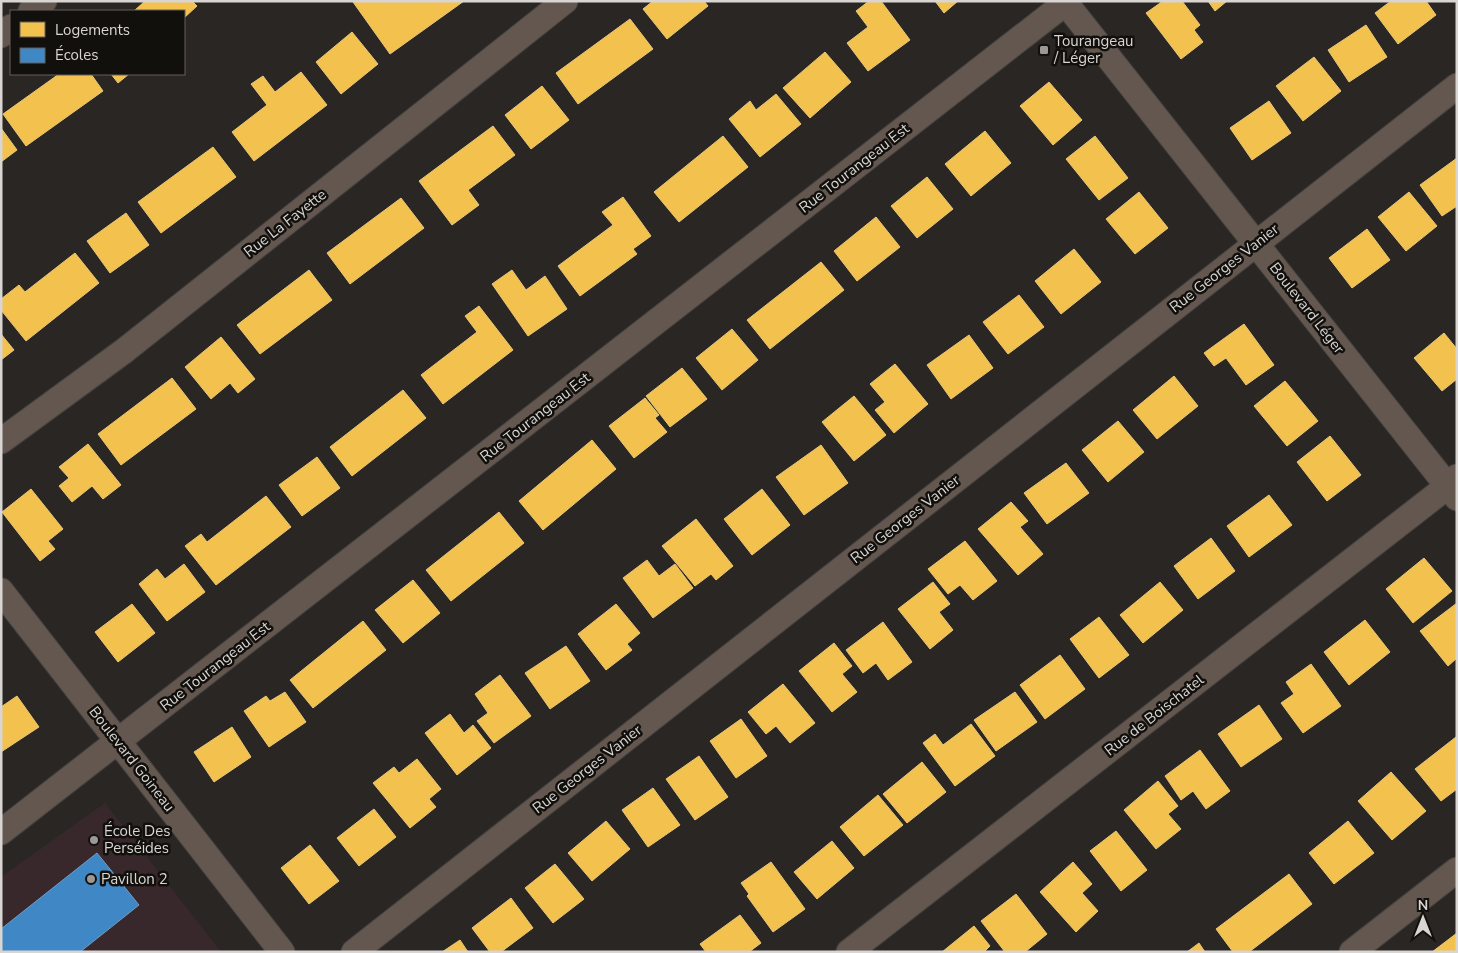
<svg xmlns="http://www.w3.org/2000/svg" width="1458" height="953" viewBox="0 0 1458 953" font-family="'Nunito Sans',sans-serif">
<rect width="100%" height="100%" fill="#292623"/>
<path fill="#39282b" d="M105,803l116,149h-220v-75z"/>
<path fill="#f2c14e" stroke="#eac776" d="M145,1h47l5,5 -13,12v-7h-50z
M354,1l38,1 72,-1 -74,53 -37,-52z
M653,1h51l4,5 -41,33 -24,-30z
M869,1h12l29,39 -42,31 -21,-28 21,-16 -12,-16z
M935,1h23l-14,12z
M1163,1h19l18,24 -6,5 9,12 -22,17 -35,-46z
M1208,1h19l-12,10z
M1391,1h35l10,14 -38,29 -23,-31z
M630,19l23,30 -75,55 -22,-31z
M1366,25l21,32 -38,25 -21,-32z
M352,32l26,32 -37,30 -25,-32z
M825,52l26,30 -41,36 -27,-30z
M1314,57l27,34 -38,30 -27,-35z
M301,72l26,33 -73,56 -22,-29 35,-27 -16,-21 12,-8 12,16z
M59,74h32l12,17 -77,55 -23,-32z
M111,74h18l-11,9z
M1049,82l33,38 -29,25 -33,-39z
M542,86l27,34 -38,29 -26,-34z
M776,94l25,30 -41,33 -31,-38 21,-18 6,9z
M1269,101l22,32 -39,27 -22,-32z
M493,126l22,29 -47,35 11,15 -27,20 -33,-44z
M1,128l16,22 -16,12z
M985,131l26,32 -40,33 -26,-32z
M723,136l25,31 -69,55 -25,-30z
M1095,136l33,42 -29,22 -33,-41z
M213,147l23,30 -75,56 -23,-31z
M1457,158v48l-15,10 -22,-31z
M927,177l26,32 -36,29 -26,-32z
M1139,192l29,36 -33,26 -29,-35z
M1409,192l28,34 -31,25 -28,-34z
M623,197l28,39 -18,13 4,5 -57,42 -22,-30 55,-41 -11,-13z
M401,198l23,30 -74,56 -23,-31z
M126,213l23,32 -39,28 -23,-32z
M876,217l24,30 -43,34 -23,-30z
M1367,229l23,31 -38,28 -23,-30z
M1074,249l27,33 -40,32 -26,-33z
M75,253l24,30 -73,58 -25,-31v-11l18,-14 6,7z
M821,262l23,28 -74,59 -23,-29z
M309,270l23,30 -72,54 -23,-29z
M512,270l14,20 19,-14 22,33 -39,27 -36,-52z
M1019,295l25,32 -36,27 -25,-32z
M479,306l34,44 -70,54 -22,-29 56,-43 -12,-16z
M1244,324l30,41 -28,20 -20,-27 -12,8 -10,-13z
M732,329l26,31 -36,30 -26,-32z
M1444,333l13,16v30l-15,12 -28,-33z
M1,334l13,16 -13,10z
M969,335l24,33 -42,31 -24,-34z
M221,337l34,42 -17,14 -8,-10 -19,16 -26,-32z
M895,364l33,40 -34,29 -19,-23 10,-8 -15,-18z
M682,368l25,31 -37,28 -24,-31z
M1174,376l24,30 -41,33 -24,-29z
M172,378l24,31 -75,56 -23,-31z
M1285,381l33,40 -31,25 -33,-40z
M403,390l23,28 -74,58 -22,-29z
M854,396l32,39 -32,26 -32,-39z
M645,398l14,17 -4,3 12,14 -33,26 -25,-32z
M1118,421l26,31 -36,30 -26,-32z
M1330,436l31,39 -34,26 -30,-39z
M592,440l24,29 -73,61 -24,-29z
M88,444l33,41 -18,14 -11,-13 -20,16 -13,-16 10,-8 -10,-11z
M821,445l27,38 -44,32 -28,-38z
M317,457l23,31 -38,28 -23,-31z
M1066,463l23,30 -42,31 -23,-31z
M31,489l32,40 -15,12 7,8 -15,12 -38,-49z
M762,489l28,36 -38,30 -28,-36z
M1269,495l23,30 -43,32 -22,-31z
M266,496l25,31 -75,58 -31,-39 16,-12 6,8z
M1011,502l17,19 -8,6 23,27 -25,21 -40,-46z
M499,512l25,31 -73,58 -25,-31z
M696,519l37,47 -17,14 -5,-6 -16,12 -33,-40z
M1211,538l24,33 -37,28 -24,-33z
M965,541l32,40 -24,19 -13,-15 -12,9 -20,-25z
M1424,558l28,33 -39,32 -27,-34z
M647,560l12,16 16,-12 18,24 -40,30 -30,-40z
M184,564l21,28 -38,29 -28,-37 18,-15 8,10z
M413,580l27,33 -37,30 -28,-33z
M933,582l17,22 -11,8 14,18 -23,19 -32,-40z
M1160,582l23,28 -40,33 -23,-28z
M1457,603v55l-9,8 -28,-35z
M132,604l23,29 -37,29 -23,-30z
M616,604l24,29 -13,11 5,6 -26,20 -28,-36z
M1099,617l30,38 -30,23 -29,-39z
M1365,620l25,32 -41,33 -25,-33z
M363,621l23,29 -73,58 -23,-28z
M883,622l29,40 -24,18 -12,-17 -13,10 -17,-23z
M834,643l18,23 -10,8 15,18 -25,20 -33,-41z
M566,646l24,35 -40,28 -25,-36z
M1060,655l25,34 -40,30 -25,-34z
M1311,664l30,42 -38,27 -22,-30 13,-9 -8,-12z
M500,675l31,41 -37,27 -17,-22 11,-8 -13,-19z
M783,684l32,39 -25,20 -14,-17 -10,8 -18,-22z
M285,692l21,30 -37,25 -25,-36 22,-15 4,5z
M1015,692l22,30 -41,29 -22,-31z
M17,696l22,31 -38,25v-45z
M1259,705l23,34 -41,28 -23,-33z
M450,714l14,19 9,-8 18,23 -34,27 -32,-42z
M741,719l26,37 -31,22 -26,-37z
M971,724l24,32 -40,30 -32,-43 12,-9 8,11z
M232,727l19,30 -37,25 -20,-30z
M1456,737l1,52 -16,12 -26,-32z
M1200,750l30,41 -24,18 -13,-18 -12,9 -16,-24z
M699,756l29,41 -33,23 -29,-41z
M417,759l24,30 -12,10 7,8 -26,21 -37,-45 21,-16 5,6z
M922,762l24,30 -39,31 -24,-29z
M1391,772l35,39 -34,29 -34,-39z
M1158,781l20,25 -10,8 13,15 -25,20 -32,-39z
M653,788l27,37 -32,22 -26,-37z
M878,795l25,30 -39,31 -24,-29z
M374,809l22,28 -37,29 -22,-28z
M606,821l24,28 -38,32 -24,-28z
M1348,821l26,32 -40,31 -25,-31z
M1116,831l31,39 -26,21 -31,-40z
M832,841l22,27 -37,31 -23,-27z
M310,845l29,36 -30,23 -28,-36z
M771,862l34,47 -32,23 -26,-36 2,-2 -8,-11z
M1073,862l19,22 -10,9 16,18 -22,21 -36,-40z
M555,864l29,35 -31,24 -28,-35z
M1289,874l23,30 -63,48h-16l-17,-23z
M1016,894l31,40 -22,18h-20l-24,-31z
M511,898l22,30 -32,24h-11l-18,-24z
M740,915l21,28 -12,9h-43l-6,-8z
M974,926l16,20 -6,6h-42z
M1457,933v19h-25z
M460,940l8,12h-26z
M1199,943l6,9h-18z"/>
<path fill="#3f88c5" stroke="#6d9fc9" d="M97,853l42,52 -59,47h-79v-23z"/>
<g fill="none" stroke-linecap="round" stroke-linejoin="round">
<g stroke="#444240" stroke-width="27">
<path id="minor" d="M1064,1l393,497
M31,11l13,-10
M1,35l10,-8
M1,441l123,-90 441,-350
M1,591l281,361
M1,832l1067,-831
M354,952l1103,-866
M849,952l599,-466 9,-9
M1352,952l105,-82"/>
</g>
<use href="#minor" stroke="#63574f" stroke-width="25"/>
</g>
<g fill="#9b9895" stroke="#12100d" stroke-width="2">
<rect x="1039" y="45" width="10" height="10" rx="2.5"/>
<circle cx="94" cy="840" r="5"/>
<circle cx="91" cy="879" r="5"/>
</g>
<g text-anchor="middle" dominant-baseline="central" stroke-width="5" stroke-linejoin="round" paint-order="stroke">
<g font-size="15" fill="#d9d5d2" stroke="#12100d" text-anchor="start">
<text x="1054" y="41">Tourangeau<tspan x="1054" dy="17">/ Léger</tspan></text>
<text x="104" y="831">École Des<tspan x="104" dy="17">Perséides</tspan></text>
<text x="101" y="879">Pavillon 2</text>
</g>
<g font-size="15" fill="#d9d5d2" stroke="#12100d">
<text transform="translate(854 168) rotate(-38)">Rue Tourangeau Est</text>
<text transform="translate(285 223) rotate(-38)">Rue La Fayette</text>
<text transform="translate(1224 268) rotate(-38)">Rue Georges Vanier</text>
<text transform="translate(1307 308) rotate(52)">Boulevard Léger</text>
<text transform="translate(535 417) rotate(-38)">Rue Tourangeau Est</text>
<text transform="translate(905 519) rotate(-38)">Rue Georges Vanier</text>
<text transform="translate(215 666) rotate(-38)">Rue Tourangeau Est</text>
<text transform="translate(1154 715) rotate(-38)">Rue de Boischatel</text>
<text transform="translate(132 759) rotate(52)">Boulevard Goineau</text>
<text transform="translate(587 769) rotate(-38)">Rue Georges Vanier</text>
</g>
</g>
<rect width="1458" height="953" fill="none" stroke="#d9d5d2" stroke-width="5"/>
<rect x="10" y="10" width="175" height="65" fill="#12100d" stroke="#625f5c"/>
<rect x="20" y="22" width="25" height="15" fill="#f2c14e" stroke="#625f5c"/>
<text x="55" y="35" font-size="15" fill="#d9d5d2">Logements</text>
<rect x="20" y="48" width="25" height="15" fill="#3f88c5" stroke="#625f5c"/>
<text x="55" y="60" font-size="15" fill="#d9d5d2">Écoles</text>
<g transform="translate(1423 918)" stroke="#12100d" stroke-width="4" paint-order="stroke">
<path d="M0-4L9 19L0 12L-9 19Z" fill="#d9d5d2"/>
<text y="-8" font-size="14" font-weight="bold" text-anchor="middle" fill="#d9d5d2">N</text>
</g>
</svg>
